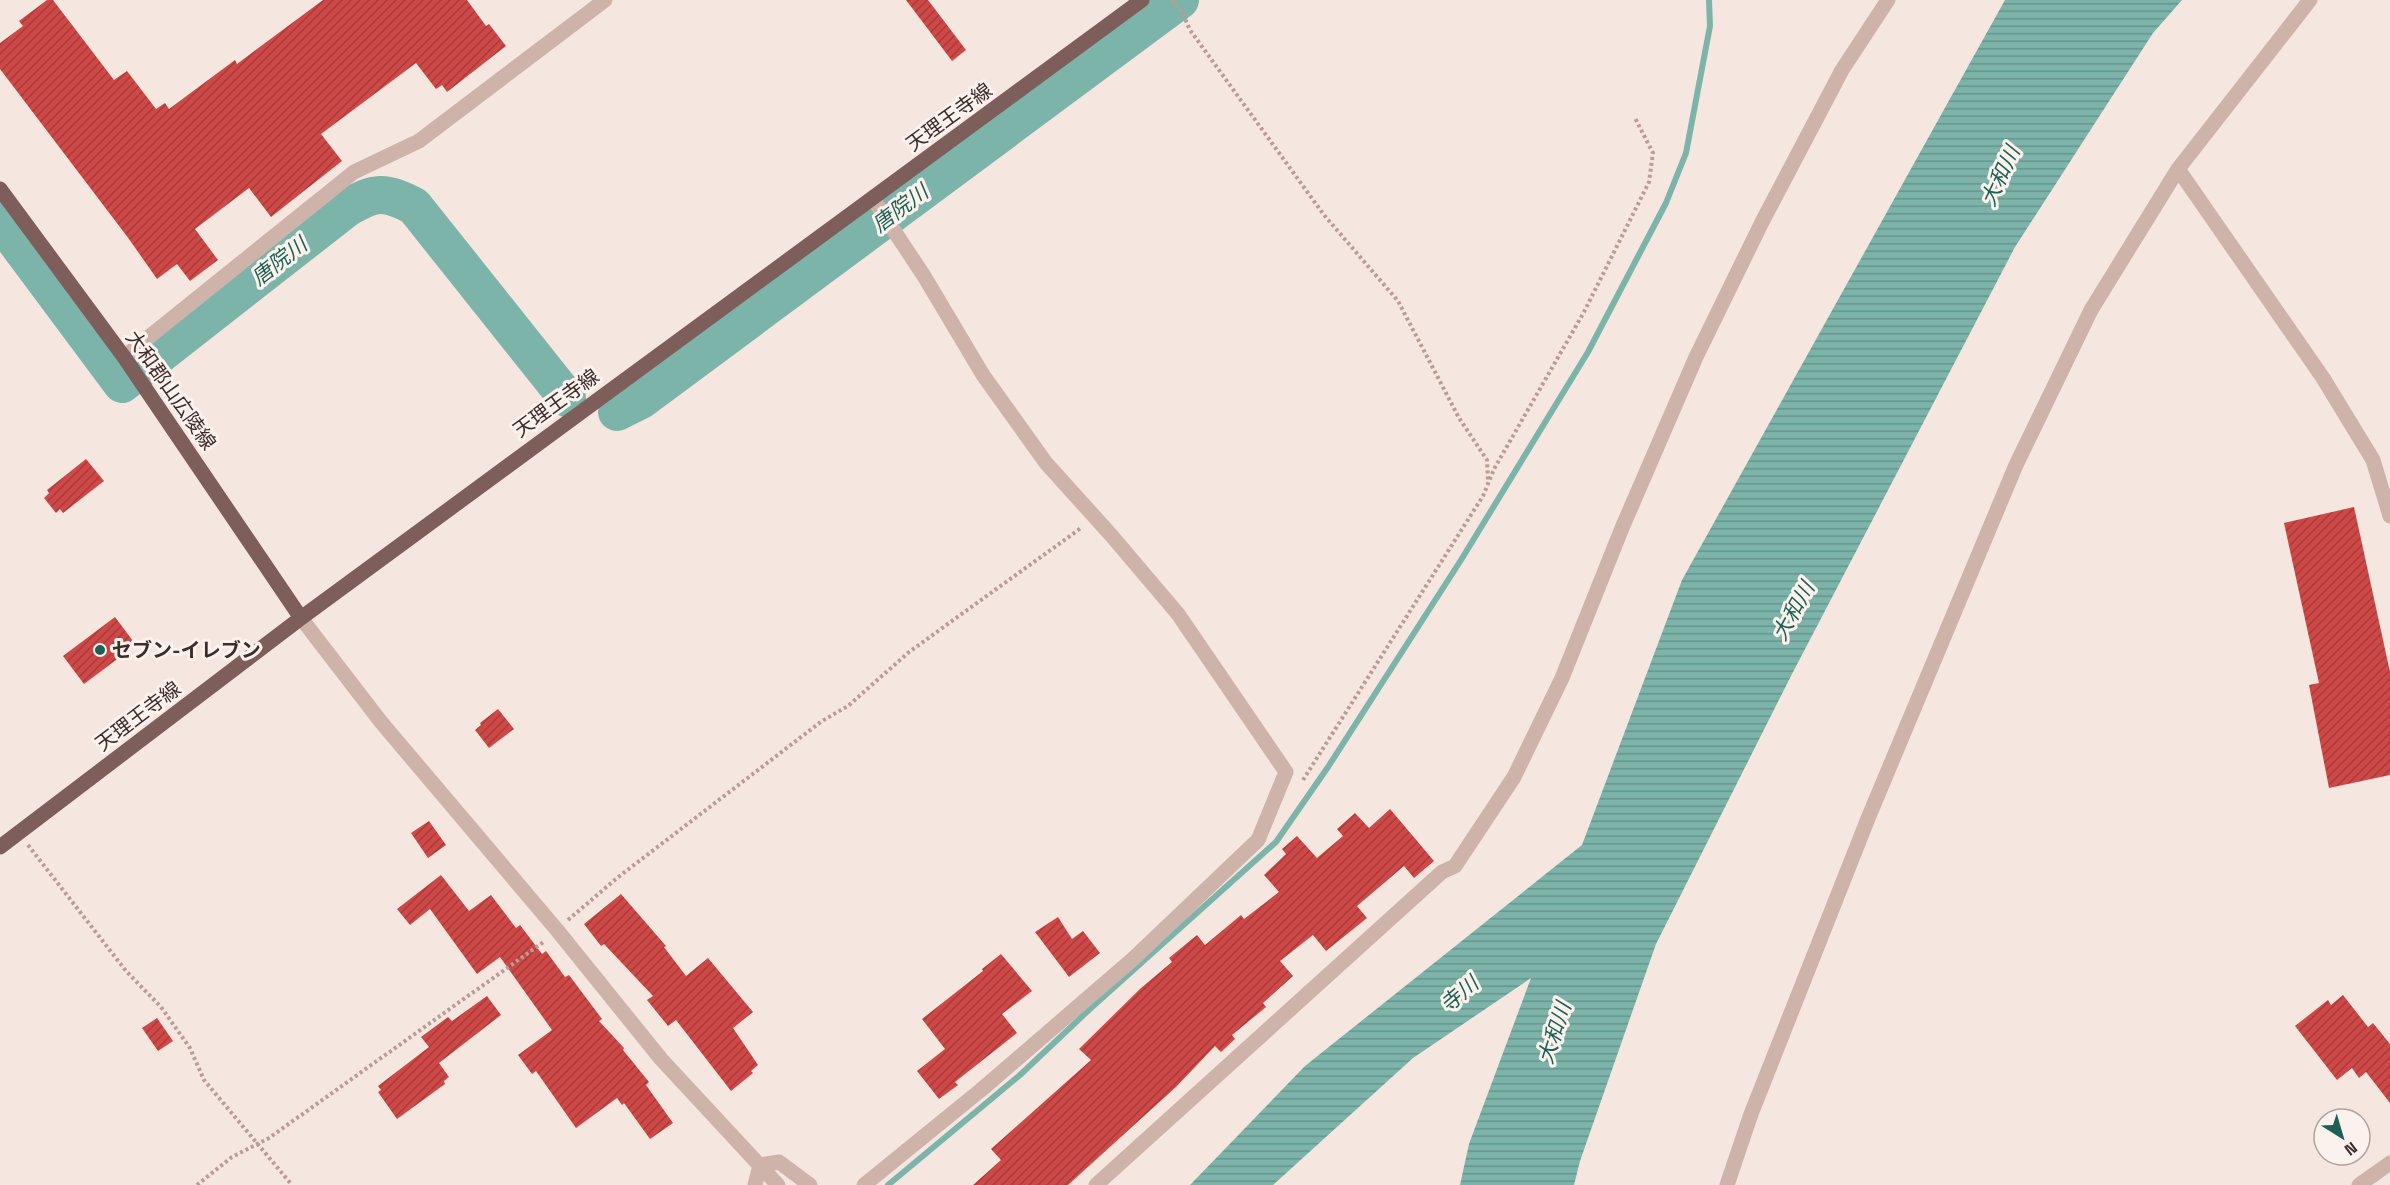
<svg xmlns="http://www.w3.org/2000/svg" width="2390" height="1185" viewBox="0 0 2390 1185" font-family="'Space Grotesk','Noto Sans JP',sans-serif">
<defs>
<pattern id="water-rules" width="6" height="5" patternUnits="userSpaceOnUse" patternTransform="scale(1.5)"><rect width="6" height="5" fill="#7db4aa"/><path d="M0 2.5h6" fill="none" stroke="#68938b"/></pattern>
<pattern id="building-hatch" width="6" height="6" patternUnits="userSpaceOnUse" patternTransform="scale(1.5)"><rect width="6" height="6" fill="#cd4846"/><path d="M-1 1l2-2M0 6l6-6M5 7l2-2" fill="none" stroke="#a83c3b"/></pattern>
</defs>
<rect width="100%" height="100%" fill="#f5e6e0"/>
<path fill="url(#water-rules)" d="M2005,0h177l-29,33 -138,214 -223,427 -136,270 -76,217 -6,24h-114l9,-41 62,-166 -118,80 -140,127h-83l115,-119 277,-221 100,-265z"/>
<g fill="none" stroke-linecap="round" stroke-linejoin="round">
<path stroke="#7db4aa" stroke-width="6" d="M888,1185l132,-110 71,-67 185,-166 52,-75 133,-207 127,-208 78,-149 20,-50 24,-127 -1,-26"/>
<path stroke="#7db4aa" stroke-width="38" d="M0,220l122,164 225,-176c29,-17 37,-17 67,-2l153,192
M617,412l24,-12 539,-400"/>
</g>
<path fill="url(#building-hatch)" d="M47,0h6l61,80 13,-9 29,38 9,-6 4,6 66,-49 2,4 86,-64h144l19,26 3,-2 17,22 -59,46 -5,-7 -6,4 -20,-26 -95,71 21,27 -71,56 -22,-29 -54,41 23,31 -28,21 -13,-17 -20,15 -28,-40 -129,-170v-26l23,-17 -4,-5z
M906,0h22l38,50 -14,11z
M86,459l18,22 -41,32 -3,-4 -4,4 -12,-15 5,-5 -2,-3z
M2354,507l36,165v103l-61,13 -20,-103 10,-2 -35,-160z
M115,617l21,28 -52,39 -21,-28z
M498,709l16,20 -25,19 -14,-18 6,-5 -1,-2z
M1390,809l44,52 -20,17 -10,-12 -47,40 10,12 -41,33 -13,-16 -33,26 13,15 -30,27 3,4 -34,28 3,4 -14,13 -6,-6 -39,41 -108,98h-95l28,-25 -10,-11 100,-89 -12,-11 62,-61 31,-26 -3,-4 28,-23 8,10 36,-30 3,4 35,-27 -15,-17 22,-21 -4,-5 15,-13 20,22 26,-22 -6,-7 18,-16 14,15z
M429,821l17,24 -18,13 -17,-25z
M441,875l28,36 22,-16 25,33 4,-3 22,29 4,-3 19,26 4,-2 33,44 -3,2 25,27 -1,2 26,32 -3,3 27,38 -23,16 -26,-36 -2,2 -5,-7 -41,30 -40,-57 -4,3 -14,-19 34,-25 -52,-73 -23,17 -47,-65 -20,16 -13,-16z
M621,894l45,52 -2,1 22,29 22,-18 45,54 -20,16 25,37 -7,6 2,2 -22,18 -55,-71 -8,6 -21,-26 6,-4 -49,-52 -3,2 -17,-22z
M1058,917l14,22 11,-8 17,22 -31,24 -34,-45z
M1001,954l31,37 -30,23 15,19 -62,49 3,3 -19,14 -22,-28 28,-22 -23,-30 61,-48 -1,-2z
M2343,995l25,32 5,-4 17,21v59l-24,-31 -7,6 -7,-10 -15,12 -42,-54 33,-26 3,5z
M487,996l14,19 -62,48 10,14 -5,4 1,3 -48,35 -19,-27 3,-2 -3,-4 51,-39 -8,-10 27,-20 4,4z
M157,1018l16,23 -15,10 -16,-23z"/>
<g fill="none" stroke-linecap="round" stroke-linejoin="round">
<path stroke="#ba9c94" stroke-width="4" stroke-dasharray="3 3" stroke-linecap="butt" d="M1172,0l10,12 8,18 134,185 74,86 61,117 28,42 1,21
M1303,780l180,-284 11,-27 90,-157 65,-130 4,-29 -18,-35
M28,845l98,126 35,36 29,41 14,32 88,105
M568,920l49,-42 205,-157 26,-15 61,-54 172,-124
M197,1185l35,-28 37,-19 276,-197"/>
<path stroke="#ceb3ab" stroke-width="15" d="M2178,169l145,209 50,82 17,56
M124,357l230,-185 65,-31 186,-141
M301,618l80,104 176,208 104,129 117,126
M760,1165l19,-3 31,23
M755,1185l5,-20
M864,1185l117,-95 152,-131 125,-119 28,-68 -108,-158 -67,-79 -65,-72 -63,-88 -59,-99 -51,-77
M1096,1185l346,-313 13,-6 59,-89 48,-99 60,-150 74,-171 66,-135 80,-152 46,-70
M1727,1185l24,-71 118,-298 147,-351 75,-155 87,-141 132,-169
M2359,1185l31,-22"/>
<path stroke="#7e5e5b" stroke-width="15" d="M0,189l124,168 177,261
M0,847l301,-229 841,-618"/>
</g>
<circle fill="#1c6156" stroke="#fcf2ed" stroke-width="2" cx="100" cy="650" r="6"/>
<g text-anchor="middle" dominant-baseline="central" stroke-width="6" stroke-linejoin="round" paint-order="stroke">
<g font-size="20" fill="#3c2c2a" stroke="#fcf2ed">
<text transform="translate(949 117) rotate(-36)">天理王寺線</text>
<text transform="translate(171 390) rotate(55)">大和郡山広陵線</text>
<text transform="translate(556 403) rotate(-36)">天理王寺線</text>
<text transform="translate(138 716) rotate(-37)">天理王寺線</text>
</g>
<g font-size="20" font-weight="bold" fill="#3c2c2a" stroke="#fcf2ed" text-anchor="start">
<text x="112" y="650">セブン-イレブン</text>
</g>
<g font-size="21" font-style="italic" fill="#1c6156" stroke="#fcf2ed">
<text transform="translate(2000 176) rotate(-65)">大和川</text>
<text transform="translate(900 208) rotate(-37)">唐院川</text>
<text transform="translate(279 261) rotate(-38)">唐院川</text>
<text transform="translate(1793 611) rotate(-61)">大和川</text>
<text transform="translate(1459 994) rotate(-41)">寺川</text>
<text transform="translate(1554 1033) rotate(-72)">大和川</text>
</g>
</g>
<g transform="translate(2342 1137) rotate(143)"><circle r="28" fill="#fcf2ed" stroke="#afa39f" stroke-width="1.5"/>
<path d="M0-4.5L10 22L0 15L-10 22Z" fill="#1c6156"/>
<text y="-9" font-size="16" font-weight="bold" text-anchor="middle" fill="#3c2c2a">N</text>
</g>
</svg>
